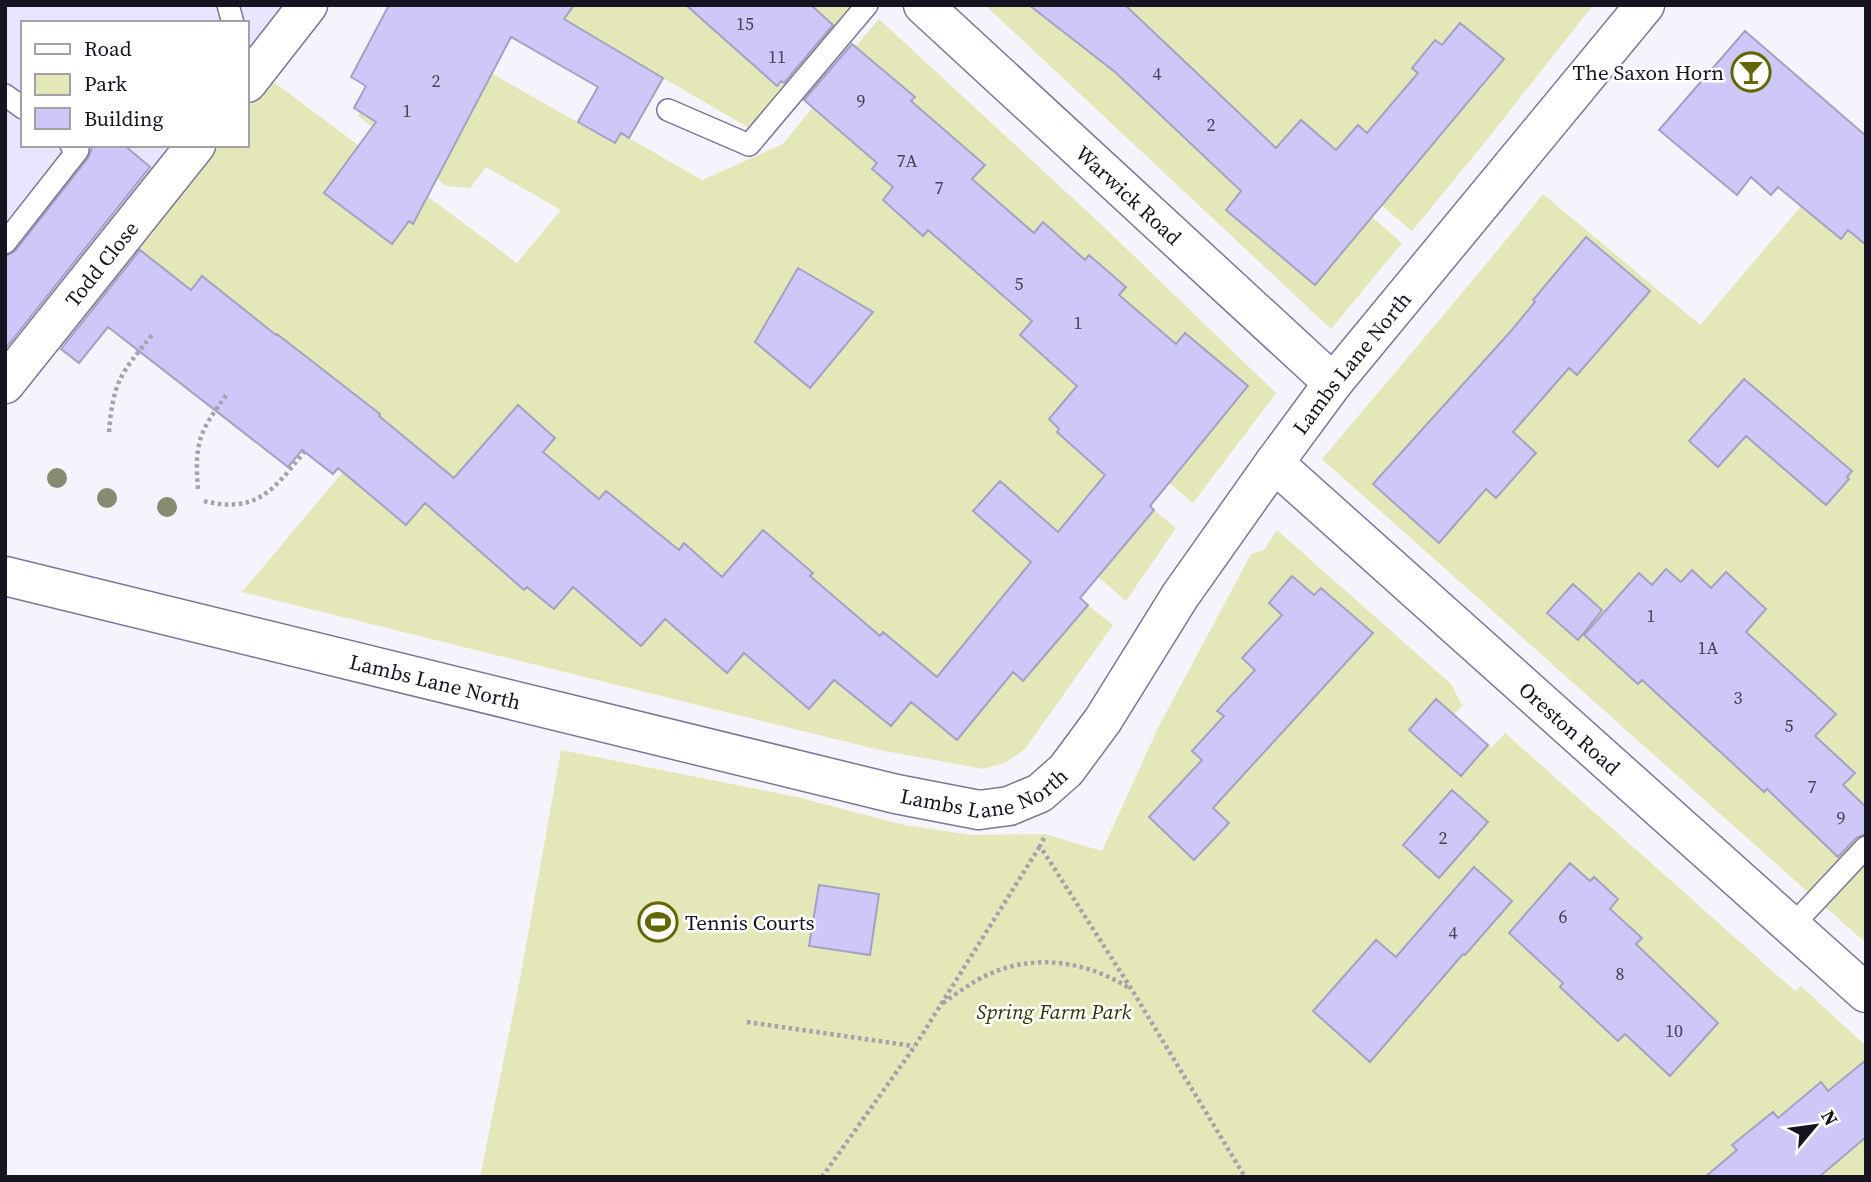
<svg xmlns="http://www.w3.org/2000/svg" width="1871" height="1182" viewBox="0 0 1871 1182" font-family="'Source Serif 4',serif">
<rect width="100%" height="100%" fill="#f5f4fc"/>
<path fill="#e7e5ff" d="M5,5h279l-37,57v-39h-224v122h160l-178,223z"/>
<path fill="#e4e8b9" d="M537,5h322l-108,124z
M985,5h608l-107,136 -74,90 -75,-63 -9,11 74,64 -71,86z
M879,19l226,209 171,165 -83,110 -69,-57 -38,12 22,14 68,56 -50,73 -73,-63 -9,-19 -27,30 96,76 -89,125 -20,13 -20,6 -105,-19 -637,-158 116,-138 -7,-4 29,-37 -27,-20 -11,13 -65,-15 28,-36 -27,-21 -11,14 -65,-16 27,-35 -26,-21 -12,14 -83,31 -18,-13 129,-163h28v-35l24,-30 246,183 44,-53 -75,-43 -16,21 -24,-2 -88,-70 2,-4 -6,-4 12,-22 -15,-9 18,-33 36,-20 209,119 6,-10 82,47 81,-36 29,-36 -5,-5z
M1866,130v705l-56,59 -488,-435c74,-88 149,-175 221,-265l157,131z
M1277,530l174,154 11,21 -8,10 37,33 14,-15 290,258 6,-5 65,60v130l-1386,1 40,-198 41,-229 236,47 107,28 68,10 73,-1 57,17 56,-123 93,-174 13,-4z
M1866,861v82l-43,-38z"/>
<path fill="#cdc8f8" stroke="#a4a1c2" stroke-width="2" d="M389,5h185l-10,14 99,59 -34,60 -8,-5 -6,10 -37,-21 20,-35 -87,-50 -98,187 -4,-3 -17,23 -68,-51 52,-71 -22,-14 12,-22 -15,-9z
M686,5h125l22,20 -49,58 -3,-2 -4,5z
M1029,5h96l151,143 25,-28 35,30 22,-25 9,8 51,-60 -6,-5 23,-28 7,5 18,-22 44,36 -189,226 -89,-75 15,-19 -126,-119z
M1745,31l121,105v109l-18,-15 -7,9 -63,-52 -7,8 -20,-18 -14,18 -78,-65z
M852,44l63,53 -4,4 74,64 -13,14 62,54 9,-11 42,38 4,-5 37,32 -7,8 57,49 9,-11 63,53 -98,120 4,4 -74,88 8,7 -65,76 -10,-9 -56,68 -46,-38 -20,24 -57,-46 -25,29 -65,-56 -17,20 -62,-54 -24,27 -68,-59 -19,22 -27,-22 -3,3 -99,-87 -19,22 -68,-57 -5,6 -31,-24 -14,17 -180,-140 -29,36 -18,-14 79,-99 51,40 11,-14 74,59 1,-1 103,80 -1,2 75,62 64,-73 37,33 -12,14 56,47 7,-8 73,59 5,-7 38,34 41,-47 50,43 -3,3 70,60 3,-4 54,45 94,-115 -58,-51 27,-30 58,51 47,-57 -48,-43 2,-3 -10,-10 28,-33 -57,-51 12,-14 -104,-91 -5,6 -40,-36 10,-13 -21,-18 5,-6 -73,-63z
M93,145h31l26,22 -145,182v-93l10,-5 73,-93z
M1586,237l64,54 -73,84 -8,-7 -56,64 23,21 -40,45 -10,-9 -47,54 -66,-59 138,-153 24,-29 -2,-2z
M798,268l75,44 -63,76 -55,-46z
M1744,379l108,92 -5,6 2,2 -23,26 -80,-69 -28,31 -29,-26z
M1666,569l15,13 11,-12 19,18 15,-16 40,37 -20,23 90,82 -21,22 40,37 -12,12 23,22v27l-10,4 -18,19 -71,-68 -3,3 -122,-112 -4,4 -54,-49 55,-62 13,12z
M1292,576l22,19 7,-7 52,45 -160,175 16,15 -35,37 -45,-43 53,-57 -10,-9 32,-35 -7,-5 38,-41 -13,-12 40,-43 -13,-12z
M1573,584l29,26 -24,30 -31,-27z
M1436,699l52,46 -27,31 -52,-46z
M1452,790l36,32 -49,56 -36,-33z
M1570,863l20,18 4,-4 24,22 -8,10 32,29 -6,6 82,79 -48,53 -45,-42 -7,7 -58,-54 3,-4 -54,-50z
M1474,867l38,34 -47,54 -2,-1 -93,108 -57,-51 63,-71 20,17z
M819,885l60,9 -9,61 -61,-9z
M1866,1060v77l-47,40h-114l32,-27 -5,-5 41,-33 5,6 43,-36 7,9z"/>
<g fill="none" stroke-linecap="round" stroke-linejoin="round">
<g stroke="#7a7797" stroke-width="24">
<path id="lane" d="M228,5l5,18
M5,95l18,13
M668,110l81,35 118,-140
M5,243l73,-93 -7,-5
M1791,927l75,-80"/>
</g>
<g stroke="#7a7797" stroke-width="41">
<g id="street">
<path id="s1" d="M923,5l410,378"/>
<path d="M247,83l61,-78"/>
<path id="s2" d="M5,384l191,-239"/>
<path id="s3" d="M1274,463l592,530"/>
<path id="s4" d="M5,576l891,218 83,16 30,-4 31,-13 26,-23 37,-50 77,-124 94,-133 59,-80 312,-378"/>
</g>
</g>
<path stroke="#a4a3ac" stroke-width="4.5" stroke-dasharray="3.5 3.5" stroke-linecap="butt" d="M109,432c4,-50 12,-59 43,-97
M198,489c-4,-47 2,-59 30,-96
M204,501c52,13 70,-11 100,-49
M1044,838l-4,8 92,144 113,187
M943,1003c10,-7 21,-15 31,-21 49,-30 108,-24 155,6
M747,1022l167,24
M822,1177l93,-131 125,-200"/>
<use href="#lane" stroke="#fff" stroke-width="21"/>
<use href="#street" stroke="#fff" stroke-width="38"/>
</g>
<g fill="#898a72">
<circle cx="57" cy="478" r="10"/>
<circle cx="107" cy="498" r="10"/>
<circle cx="167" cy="507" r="10"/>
</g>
<defs>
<g id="bar-ring" transform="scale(2.0125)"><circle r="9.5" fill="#fff" stroke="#636602" stroke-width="1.5"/><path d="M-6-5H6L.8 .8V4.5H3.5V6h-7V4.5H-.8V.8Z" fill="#636602"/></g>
<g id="stadium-ring" transform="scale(2.0125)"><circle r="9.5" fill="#fff" stroke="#636602" stroke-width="1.5"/><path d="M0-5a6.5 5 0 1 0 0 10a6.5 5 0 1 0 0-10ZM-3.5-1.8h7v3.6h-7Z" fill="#636602"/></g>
</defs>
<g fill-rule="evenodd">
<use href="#bar-ring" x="1751" y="72"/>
<use href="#stadium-ring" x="658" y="922"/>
</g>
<g text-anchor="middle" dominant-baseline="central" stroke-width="5" stroke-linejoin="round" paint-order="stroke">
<g font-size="18" fill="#444157">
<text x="745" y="23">15</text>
<text x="777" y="56">11</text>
<text x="1157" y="73">4</text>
<text x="436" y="80">2</text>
<text x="861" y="100">9</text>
<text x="407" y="110">1</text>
<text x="1211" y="124">2</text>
<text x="907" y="160">7A</text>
<text x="939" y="187">7</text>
<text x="1019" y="283">5</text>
<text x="1078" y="322">1</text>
<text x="1651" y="615">1</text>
<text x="1708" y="647">1A</text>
<text x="1738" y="697">3</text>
<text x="1789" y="725">5</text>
<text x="1812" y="786">7</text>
<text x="1841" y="817">9</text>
<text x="1443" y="837">2</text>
<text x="1563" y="916">6</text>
<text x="1453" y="932">4</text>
<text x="1620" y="973">8</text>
<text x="1674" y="1030">10</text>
</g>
<g font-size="21" fill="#161421" stroke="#fff" text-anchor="end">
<text x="1724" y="72">The Saxon Horn</text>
<text x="685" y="922" text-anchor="start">Tennis Courts</text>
</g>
<g font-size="21" fill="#161421" stroke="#fff">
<text stroke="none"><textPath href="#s1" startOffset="280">Warwick Road</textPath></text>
<text stroke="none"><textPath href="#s2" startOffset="154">Todd Close</textPath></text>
<text stroke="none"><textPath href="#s4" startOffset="1598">Lambs Lane North</textPath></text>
<text stroke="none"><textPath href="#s4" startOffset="443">Lambs Lane North</textPath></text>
<text stroke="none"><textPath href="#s3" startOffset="397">Oreston Road</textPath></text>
<text stroke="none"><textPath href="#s4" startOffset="1010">Lambs Lane North</textPath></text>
</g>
<g font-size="21" font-style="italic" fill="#313301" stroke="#fff">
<text x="1054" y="1011">Spring Farm Park</text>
</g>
</g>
<rect width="1871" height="1182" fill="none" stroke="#161421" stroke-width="14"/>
<rect x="21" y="21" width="228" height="126" fill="#ffffff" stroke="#a2a1a6" stroke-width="2"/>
<rect x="35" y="44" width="35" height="10" fill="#ffffff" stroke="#a2a1a6" stroke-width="2"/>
<text x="84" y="56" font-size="21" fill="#161421">Road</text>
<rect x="35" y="74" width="35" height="21" fill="#e4e8b9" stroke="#a2a1a6" stroke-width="2"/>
<text x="84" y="91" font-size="21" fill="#161421">Park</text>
<rect x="35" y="108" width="35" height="21" fill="#cdc8f8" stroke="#a2a1a6" stroke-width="2"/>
<text x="84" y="126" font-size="21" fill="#161421">Building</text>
<g transform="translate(1815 1126) rotate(61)" stroke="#ffffff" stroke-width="5" paint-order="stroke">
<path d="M0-5L12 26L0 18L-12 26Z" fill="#161421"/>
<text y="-10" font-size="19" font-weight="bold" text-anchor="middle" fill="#161421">N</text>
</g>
</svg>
